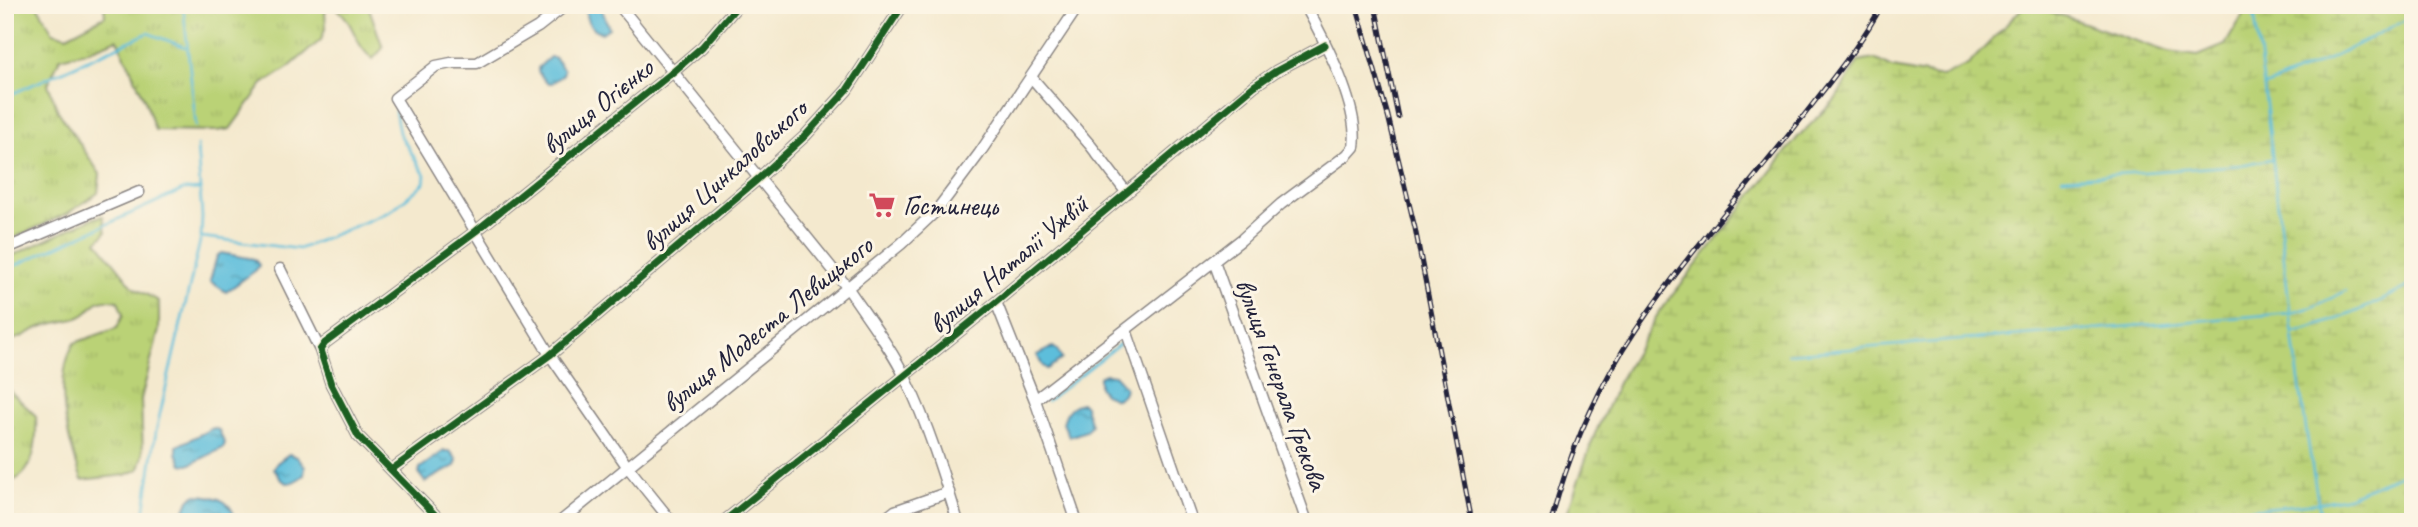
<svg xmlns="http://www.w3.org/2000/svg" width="2418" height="527" viewBox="0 0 2418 527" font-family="Caveat,sans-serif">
<defs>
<pattern id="grass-tufts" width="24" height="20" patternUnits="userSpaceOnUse" patternTransform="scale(1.75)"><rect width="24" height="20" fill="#bad276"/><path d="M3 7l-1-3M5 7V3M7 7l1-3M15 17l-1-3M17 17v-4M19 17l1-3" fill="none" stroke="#a0b467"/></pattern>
<pattern id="wetland-marsh" width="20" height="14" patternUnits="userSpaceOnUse" patternTransform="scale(1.75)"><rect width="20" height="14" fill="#bad276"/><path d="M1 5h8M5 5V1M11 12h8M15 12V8" fill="none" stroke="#a0b467"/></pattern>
<pattern id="water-ripples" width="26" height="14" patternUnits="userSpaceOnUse" patternTransform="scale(1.75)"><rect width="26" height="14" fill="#5dbedb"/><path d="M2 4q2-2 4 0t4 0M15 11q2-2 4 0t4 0" fill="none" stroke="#4c9ab3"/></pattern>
</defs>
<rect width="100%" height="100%" fill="#fcf5e5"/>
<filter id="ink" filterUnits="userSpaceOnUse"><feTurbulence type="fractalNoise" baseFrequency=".0143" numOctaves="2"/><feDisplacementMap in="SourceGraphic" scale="14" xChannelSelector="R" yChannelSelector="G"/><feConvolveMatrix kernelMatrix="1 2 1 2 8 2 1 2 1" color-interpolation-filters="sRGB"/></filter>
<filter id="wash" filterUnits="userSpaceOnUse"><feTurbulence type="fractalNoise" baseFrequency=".00686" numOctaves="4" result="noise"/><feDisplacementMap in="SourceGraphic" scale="28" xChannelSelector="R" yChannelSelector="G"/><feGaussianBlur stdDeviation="1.57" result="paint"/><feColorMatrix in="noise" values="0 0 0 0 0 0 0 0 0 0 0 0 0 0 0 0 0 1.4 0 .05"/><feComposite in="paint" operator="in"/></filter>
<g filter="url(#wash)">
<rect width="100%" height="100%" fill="#f4e9ce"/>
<path fill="url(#grass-tufts)" stroke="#6e7a58" stroke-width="2" d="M5,5h32l16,27 14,4 38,-20 -1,-11h226l-5,7 1,14 -5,14 -33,28 -25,16 -33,45 -14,2 -61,-1 -10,-30 -28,-61 -32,13 -25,6 -12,26 10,27 42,63 -2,19 -30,20 -63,29z
M332,5h36l15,43 -10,11c-21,-15 -17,-39 -41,-54z
M103,216l3,16 -9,9 37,47 25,13v29l-18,69 2,56 -4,14 -13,6 -44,5c-14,-39 -30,-98 -8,-137l43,-15 6,-13 -5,-14c-29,-5 -21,9 -38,16 -12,5 -26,5 -39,10 -13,5 -21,14 -36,13v-81l88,-41z
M5,381l6,11 25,24c1,25 0,62 -31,67z"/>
<path fill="url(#wetland-marsh)" stroke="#6e7a58" stroke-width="2" d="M2025,5h7l136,47 30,4 27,-11 24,-40h164v517h-849l30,-86 24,-53 41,-71 139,-175 37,-37 23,-38 16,-3 19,9 49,9 26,-12z"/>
<path fill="url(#water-ripples)" stroke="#40708b" stroke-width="2" d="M600,5l9,23 -7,5c-12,-4 -19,-15 -15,-28z
M550,57h4l10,13 -1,5 -11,8h-5l-9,-11v-4z
M221,253l33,6 5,6 -3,5 -30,22 -16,-11 7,-25z
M1053,347l4,3 5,9 -15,10 -5,-4 -5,-10z
M1106,374l8,1 11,12c-1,7 -3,9 -9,12l-12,-5 -5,-7v-10z
M1082,403l3,3 6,19 -5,6 -17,6 -6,-14c3,-11 7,-18 19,-20z
M213,428l6,2 6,14 -2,4 -34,17 -7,-1 -5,-11v-7z
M444,451h6l7,9 -2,6 -30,16 -6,-8 1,-6z
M289,454l8,3 8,10 -1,8c-15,12 -21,11 -30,-7l3,-5z
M194,495c19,0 40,4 41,27h-55l9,-22z"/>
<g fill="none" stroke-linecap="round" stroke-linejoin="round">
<path stroke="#5dbedb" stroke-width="2.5" d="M183,5l13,121
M2253,5c25,172 36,346 69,517
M2265,86l64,-27 84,-43
M5,97l143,-64 37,14
M2062,178l179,-13 30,-6
M201,237l98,12 90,-37 26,-21 9,-8 1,-8 -26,-42 -4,-22
M5,270l178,-80 17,-1
M2293,333c45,-12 80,-27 120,-49
M1788,354l503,-41 22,-6 33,-16
M1047,401l74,-58
M143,522l13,-91 45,-194 1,-20 -5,-71
M2113,522l205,-19 30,-6 65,-28"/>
</g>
</g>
<g filter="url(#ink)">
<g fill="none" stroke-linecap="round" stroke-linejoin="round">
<g stroke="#8b8684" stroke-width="13">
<path id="minor" d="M566,5l-28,22 -61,36h-26l-15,3 -41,32 155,257 77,111 45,56
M619,5l228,282c20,30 43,59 59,92 22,46 37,94 52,143
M1032,78l59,68 36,47
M5,249l134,-57
M1214,261l93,261
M280,269l40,81
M996,302l39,98 42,122
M1126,330l66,192
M1035,400l206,-160 40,-36 66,-49 7,-8c6,-39 -30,-108 -49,-142
M391,470l159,-115 208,-176 47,-43 42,-46 56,-85
M442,522l-84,-86 -27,-52 -11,-34 5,-7 151,-112 197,-159 29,-25 36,-42
M560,522l341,-278 36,-34 42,-56 100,-149
M723,522l273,-220 258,-216 22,-15 49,-26
M881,522l14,-11 54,-19"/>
</g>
<use href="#minor" stroke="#fff" stroke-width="10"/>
<g stroke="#22223b" stroke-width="5">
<path id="rail" d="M1356,5l32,111 27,112 57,294
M1375,5l23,112
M1551,522c15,-60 40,-119 72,-172 52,-84 122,-158 182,-236 27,-35 56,-70 77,-109"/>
</g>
<use href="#rail" stroke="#fcf5e5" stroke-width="2.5" stroke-dasharray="8" stroke-linecap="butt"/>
<g stroke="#fcf5e5" stroke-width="11">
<path id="cycleway" d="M391,470l159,-115 208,-176 47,-43 42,-46 56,-85
M442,522l-84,-86 -27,-52 -11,-34 5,-7 151,-112 197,-159 29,-25 36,-42
M723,522l273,-220 258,-216 22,-15 49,-26"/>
</g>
<use href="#cycleway" stroke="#1b5e20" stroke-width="7"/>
</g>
</g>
<defs>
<g id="supermarket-bare" transform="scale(2.1)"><path d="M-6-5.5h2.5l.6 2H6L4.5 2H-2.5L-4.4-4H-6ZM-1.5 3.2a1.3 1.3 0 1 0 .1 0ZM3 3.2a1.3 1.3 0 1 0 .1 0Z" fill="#d1495b" stroke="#fcf5e5" stroke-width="2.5" paint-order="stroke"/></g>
</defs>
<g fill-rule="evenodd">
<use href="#supermarket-bare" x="882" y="205"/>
</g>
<g text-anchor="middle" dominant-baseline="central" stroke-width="6" stroke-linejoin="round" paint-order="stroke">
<g font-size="28" fill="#22223b" stroke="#fcf5e5">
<text transform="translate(597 106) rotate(-39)">вулиця Огієнко</text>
<text transform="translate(724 175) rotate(-42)">вулиця Цинкаловського</text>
<text transform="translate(1008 264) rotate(-40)">вулиця Наталії Ужвій</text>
<text transform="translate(767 324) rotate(-39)">вулиця Модеста Левицького</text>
<text transform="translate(1282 384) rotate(70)">вулиця Генерала Грекова</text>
</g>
<g font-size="28" fill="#22223b" stroke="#fcf5e5" text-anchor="start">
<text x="903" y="205">Гостинець</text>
</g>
</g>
<rect width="2418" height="527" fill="none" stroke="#fcf5e5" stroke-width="28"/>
</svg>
